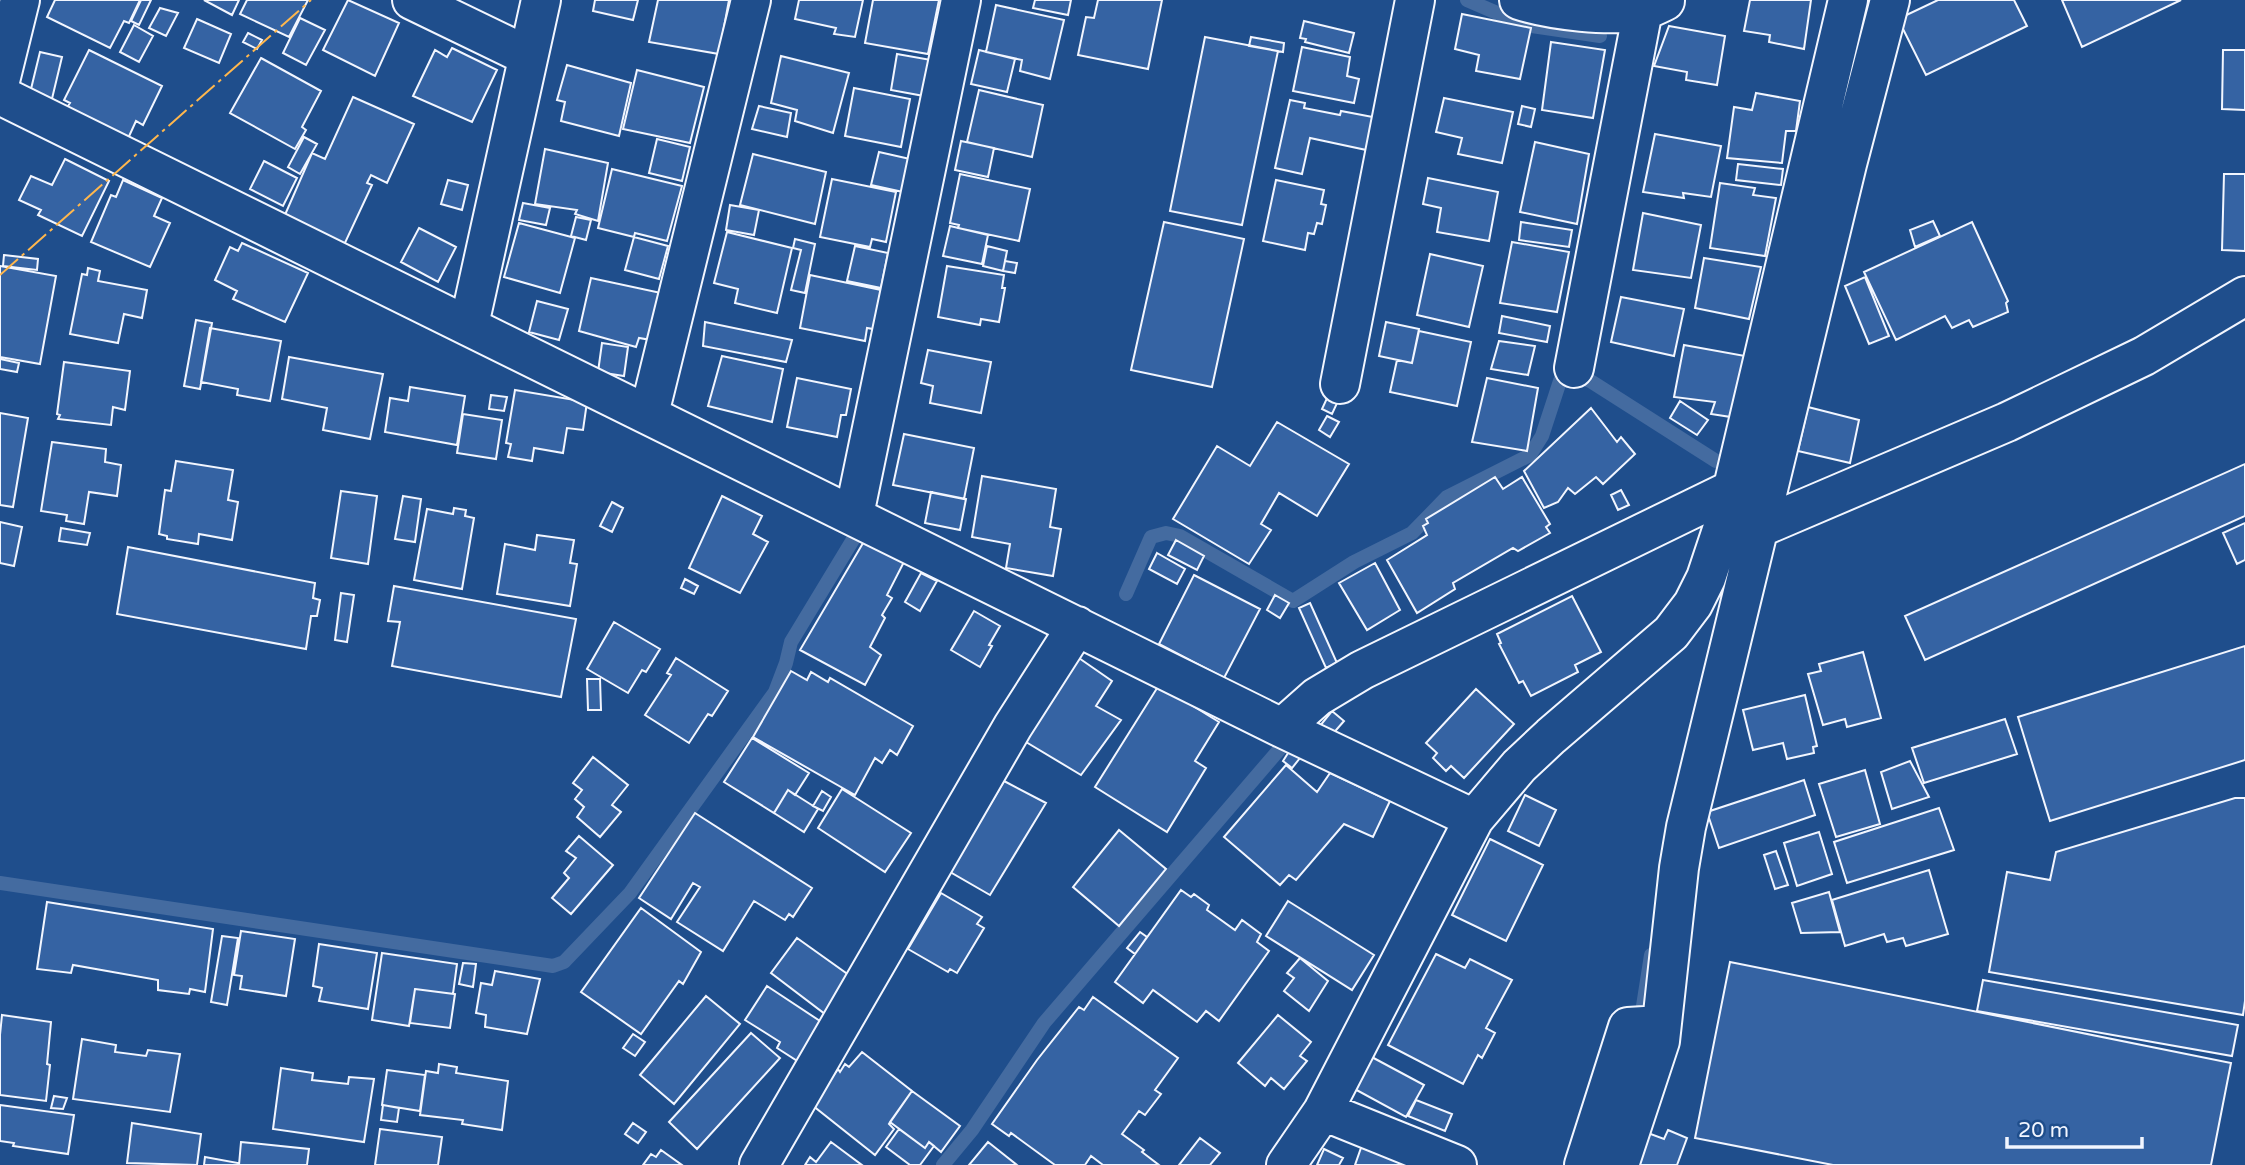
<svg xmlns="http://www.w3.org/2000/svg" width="2245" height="1165" viewBox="0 0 2245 1165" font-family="'Varela Round',sans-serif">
<rect width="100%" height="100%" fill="#1f4e8c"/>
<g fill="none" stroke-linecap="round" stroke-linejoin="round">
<path stroke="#446ba0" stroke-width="14" d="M1467,0l58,25 75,11
M1126,594l25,-57 15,-4 14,3 113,65 61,-39 58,-29 35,-36 83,-42 12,-19 18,-55c11,-10 20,-4 32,1l124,79
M0,883l553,83 11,-4 66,-69 145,-201 11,-29 5,-21 66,-109
M1640,1025l11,-70
M943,1165l29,-35 72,-107 240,-279"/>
</g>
<path fill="#3563a3" stroke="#f2f6ff" stroke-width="2" d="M55,0h85l-11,23 -5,-2 -14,27 -63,-31z
M141,0h10l-12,25 -8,-4z
M204,0h35l-7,15z
M247,0h61l-19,37 -49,-23z
M348,0l51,23 -24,53 -52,-26z
M595,0h43l-5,20 -40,-9z
M658,0h71l-10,54 -70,-12z
M799,0h64l-8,37 -21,-3 2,-6 -41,-9z
M873,0h66l-11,54 -63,-11z
M1035,0h36l-3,15 -35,-7z
M1098,0h64l-14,69 -70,-14 8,-38 8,1z
M1750,0h61l-7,49 -35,-7 1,-7 -26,-4z
M1938,0h76l13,26 -101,49 -28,-56z
M2062,0h119l-99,47z
M996,5l68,15 -14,59 -30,-8 2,-11 -36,-8z
M160,8l18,5 -12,23 -17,-8z
M1462,14l69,14 -11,51 -44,-8 3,-16 -24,-6z
M300,18l25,12 -19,35 -23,-12z
M197,19l34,15 -12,29 -35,-15z
M1304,21l50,12 -5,20 -44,-11 1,-3 -6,-1z
M134,25l19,11 -14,26 -19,-10z
M1669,26l56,10 -8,49 -31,-5 1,-8 -33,-6z
M248,33l14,7 -5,9 -14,-7z
M1205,37l73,14 -36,174 -72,-14z
M1251,37l33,6 -1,9 -34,-6z
M1551,42l54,8 -12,68 -51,-8z
M1302,47l48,10 -3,19 12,3 -5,24 -61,-12z
M452,48l45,22 -25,52 -59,-26 22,-46 12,7z
M89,50l73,36 -19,39 -7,-4 -10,22 -62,-31 6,-9 -6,-3z
M979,50l36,9 -8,33 -36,-8z
M2223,50h22v60l-23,-1z
M40,52l22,5 -12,50 -19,-18z
M897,54l34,6 -7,36 -33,-6z
M781,56l68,17 -16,60 -38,-12 2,-11 -26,-7z
M261,58l60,33 -19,36 4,3 -11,19 -65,-36z
M567,65l64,18 -12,53 -58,-15 4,-19 -8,-2z
M637,70l67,17 -14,56 -67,-14z
M854,88l56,11 -9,48 -56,-11z
M979,90l64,15 -11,52 -65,-15z
M1756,93l44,8 -4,30h-10l-4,32 -55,-5 7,-51 18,3z
M353,97l61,27 -27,59 -16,-8 -4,8 5,2 -28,60 -60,-28 28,-64 13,6z
M1444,98l69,14 -11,51 -44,-9 4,-16 -26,-6z
M1290,100l15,3 -1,5 36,7 1,-4 37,7 -7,33 -61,-13 -8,36 -27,-6z
M759,106l32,7 -4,24 -35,-8z
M1522,106l13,3 -4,18 -13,-3z
M1655,134l66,12 -10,51 -28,-4 1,5 -41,-6z
M304,137l13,7 -17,30 -12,-7z
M657,139l33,8 -8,34 -33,-8z
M961,141l33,7 -6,29 -33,-7z
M1535,142l54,12 -12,70 -57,-12z
M545,149l63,14 -10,58 -23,-7 2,-4 -42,-6z
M879,152l31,7 -7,33 -32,-7z
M753,154l73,18 -11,52 -75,-19z
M65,159l44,22 -27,55 -44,-21 3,-5 -22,-10 12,-24 21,9z
M264,161l33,17 -14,28 -33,-17z
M1738,164l45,5 -2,16 -45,-5z
M612,169l70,17 -15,55 -32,-8 -1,4 -36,-9z
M960,174l70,15 -11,52 -61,-13 1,-3 -9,-2z
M2224,174h21v77l-23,-1z
M1428,178l70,14 -9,49 -52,-9 4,-24 -18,-4z
M832,179l64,13 -10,50 -14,-3 -2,8 -50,-10z
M123,180l39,18 -8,18 16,7 -20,44 -59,-25 20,-47 5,2z
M448,180l20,5 -6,25 -21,-6z
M1276,180l48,10 -3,14 5,1 -4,19 -5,-1 -3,11 -6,-1 -3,17 -42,-9z
M1720,183l35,5 -2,7 23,3 -11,58 -55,-8z
M523,203l27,5 -4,17 -27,-5z
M730,205l29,5 -5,25 -28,-5z
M1643,213l58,12 -10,53 -58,-8z
M576,217l15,3 -5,20 -15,-4z
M1933,221l7,15 -25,11 -5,-17z
M1164,222l80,17 -32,148 -81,-17z
M1521,222l51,8 -3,17 -50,-7z
M1972,222l36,79 -2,2 2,9 -35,15 -4,-7 -17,8 -7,-12 -49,24 -32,-68z
M519,223l56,15 -15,55 -56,-16z
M950,226l38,9 -6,29 -39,-8z
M419,228l37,19 -18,35 -37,-20z
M727,232l65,16 -15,65 -42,-10 3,-14 -24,-6z
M634,237l34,9 -9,33 -34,-9z
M795,239l20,5 -10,49 -14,-3 10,-40 -8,-2z
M1512,242l57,10 -12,60 -57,-9z
M242,243l66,30 -23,49 -52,-23 4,-8 -22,-11 15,-33 8,4z
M855,246l33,7 -7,35 -34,-7z
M987,246l20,5 -4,20 -20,-5z
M1430,254l53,12 -14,61 -52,-12z
M4,255l34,4 -1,11 -34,-4z
M1704,258l57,9 -12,52 -54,-11z
M1005,261l12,2 -2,10 -12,-2z
M0,266l56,10 -16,88 -40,-7z
M947,266l57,9 -2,13h3l-6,34 -18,-3 -1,6 -42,-8z
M88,268l12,3 -2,10 49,9 -5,28 -18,-4 -6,29 -48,-9 12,-60 5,1z
M810,275l71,15 -8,39 -6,-1 -2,13 -65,-13z
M1865,277l24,59 -20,8 -24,-58z
M591,278l70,15 -10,47 -12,-2 -3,9 -57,-16z
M1621,297l63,12 -10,47 -63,-14z
M537,301l31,8 -9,31 -30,-8z
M1502,316l48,10 -3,16 -48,-9z
M196,320l16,3 -12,66 -16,-3z
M705,322l87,18 -6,22 -83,-16z
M1386,322l33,7 -7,34 -33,-7z
M210,328l71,13 -11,60 -33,-6 1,-6 -37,-7z
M1419,331l52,11 -14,64 -67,-14 7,-32 15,3z
M1499,341l36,5 -7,29 -37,-6z
M602,343l26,4 -4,29 -26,-4z
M1684,345l61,11 -14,61 -20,-3 4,-12 -41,-5z
M928,350l63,12 -10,51 -51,-10 3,-17 -12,-3z
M722,356l61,13 -11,53 -64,-16z
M289,357l94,17 -13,65 -47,-9 4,-22 -45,-9z
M0,359l19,4 -2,9 -17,-3z
M64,362l66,9 -5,39 -12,-3 -2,18 -53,-6 2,-4 -3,-1z
M797,378l54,11 -5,26h-5l-4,22 -50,-10z
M1487,378l51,10 -11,63 -55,-9z
M410,387l55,9 -8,49 -72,-13 5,-34 18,3z
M515,390l72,12 -4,28 -16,-2 -4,25 -29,-5 -2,13 -24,-4 3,-13 -5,-1z
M491,395l16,2 -3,14 -15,-2z
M1328,396l10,5 -6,13 -10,-5z
M1680,401l28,19 -11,15 -27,-17z
M1808,407l51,13 -9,43 -52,-12z
M1591,408l26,34 4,-5 14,17 -32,30 -7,-7 -21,17 -7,-6 -10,14 -14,6 -20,-37z
M0,413l28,5 -15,89 -13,-2z
M463,414l39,6 -6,39 -39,-6z
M1327,416l12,6 -9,15 -11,-7z
M1277,422l72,42 -32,52 -38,-23 -18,31 10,6 -22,34 -76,-45 44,-73 33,20z
M904,434l70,14 -10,51 -71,-14z
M52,442l54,7 -1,13 16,3 -4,31 -28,-4 -5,32 -18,-3 1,-6 -26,-4z
M176,461l57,9 -5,30 10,2 -6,38 -33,-6 -1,10 -31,-5v-3l-8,-2 6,-44 6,1z
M2245,464v52l-320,144 -20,-44z
M982,476l74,13 -6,38 11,2 -8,47 -47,-8 4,-24 -38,-7z
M1495,477l8,12 19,-12 28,47 -4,3 4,6 -32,18 -5,-3 -60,35 2,6 -38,24 -30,-53 40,-25 -4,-9 5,-3 -2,-4z
M1621,490l8,15 -11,5 -7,-15z
M341,491l36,5 -9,68 -37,-6z
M931,492l35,7 -6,31 -35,-7z
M403,496l18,3 -6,43 -20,-3z
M722,496l40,20 -9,18 15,8 -28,51 -51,-25z
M612,502l11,6 -11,24 -12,-6z
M454,508l12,2 -1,6 9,2 -12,71 -48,-9 13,-71 26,5z
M0,522l22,5 -8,39 -14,-3z
M2245,523v37l-8,4 -14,-31z
M61,528l29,5 -3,12 -28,-4z
M537,535l37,5 -4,23 7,1 -7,42 -73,-12 8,-50 30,6z
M866,538l40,20 -19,37 5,3 -10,17 3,3 -15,29 11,8 -16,30 -65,-35z
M1176,540l28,16 -7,14 -29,-15z
M128,547l187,36 -2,15 7,2 -3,16h-6l-5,33 -189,-35z
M1157,553l28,16 -8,15 -28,-15z
M1375,563l25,47 -33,20 -28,-47z
M921,573l16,8 -17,30 -15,-9z
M1194,575l66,34 -36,69 -65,-34z
M685,579l13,7 -4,8 -13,-6z
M394,586l182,33 -15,78 -169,-31 8,-44 -12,-1z
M341,593l13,2 -7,47 -12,-2z
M1275,595l14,8 -9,15 -13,-8z
M1572,596l29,56 -26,13 3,7 -47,24 -8,-15 -4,2 -20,-39 2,-1 -4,-9z
M1310,603l27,60 -11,5 -27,-60z
M974,611l26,15 -11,19 3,1 -12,21 -29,-17z
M614,622l46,27 -14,23 -4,-2 -14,23 -41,-24z
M2245,646v114l-195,61 -32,-104z
M1863,652l18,66 -34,9 -2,-8 -22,6 -15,-51 13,-3 -2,-7z
M1076,656l36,25 -16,25 25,14 -40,55 -60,-36z
M676,658l52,33 -16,25 -4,-2 -19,29 -44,-28 26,-40 -4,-2z
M791,671l16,9 4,-8 17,10 2,-4 83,48 -16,29 -7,-5 -8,13 -7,-5 -20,37 -102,-58z
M587,679h13l1,31h-13z
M1159,685l60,37 -24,39 11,7 -39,64 -72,-45z
M1476,689l38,35 -50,54 -13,-12 -5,5 -13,-13 4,-5 -11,-10z
M1805,695l12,51 -4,1 1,6 -27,6 -4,-16 -30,7 -10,-40z
M1332,711l12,10 -13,15 -12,-9z
M2005,719l12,35 -93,29 -12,-35z
M752,738l57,35 -14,22 -7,-5 -14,23 -50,-31z
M1290,750l10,8 -8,10 -9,-7z
M593,757l35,28 -16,20 9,7 -21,25 -23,-20 7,-10 -9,-8 7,-9 -9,-7z
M1910,761l19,36 -37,12 -11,-37z
M1286,765l31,27 13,-19 60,28 -17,36 -29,-13 -48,56 -7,-5 -9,10 -56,-48z
M1865,770l15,54 -44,13 -17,-53z
M1804,780l11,35 -96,33 -12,-36z
M1004,781l42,22 -56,92 -45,-26 17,-17z
M842,789l69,44 -26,39 -67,-44z
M788,790l30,19 -14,23 -30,-19z
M822,791l9,6 -8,14 -10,-5z
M1525,795l31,15 -17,36 -31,-15z
M2235,798h10v203l-2,14 -254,-43 18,-100 43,8 6,-28z
M1939,808l15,42 -107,33 -13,-41z
M695,813l117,75 -19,29 -4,-3 -4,6 -31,-19 -31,50 -46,-29 23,-35 -7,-4 -22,36 -32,-21z
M1119,830l47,39 -47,57 -46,-39z
M1819,832l13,42 -35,12 -13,-43z
M579,836l34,29 -42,49 -19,-16 17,-20 -5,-5 12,-15 -10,-7z
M1490,839l53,26 -37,76 -54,-26z
M1776,851l12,34 -13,4 -11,-34z
M1929,870l19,64 -42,12 -3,-8 -16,4 -3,-8 -39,12 -13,-46z
M1181,890l10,7 3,-3 15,11 -2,5 28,20 7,-10 19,14 -4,8 12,9 -50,70 -13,-10 -9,11 -44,-32 -10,13 -28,-21z
M1829,892l11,40 -39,1 -9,-30z
M941,893l41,24 -5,7 7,4 -27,45 -7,-4 -2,3 -40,-23z
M1288,901l86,54 -22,35 -86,-54z
M47,902l166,27 -8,63 -15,-3 -1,5 -31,-4v-10l-85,-15 -2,8 -34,-4z
M641,908l60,44 -18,32 -4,-3 -38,53 -60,-42z
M241,931l54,8 -9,57 -46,-7 2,-13 -8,-1z
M1140,932l7,5 -12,17 -8,-6z
M222,936l16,2 -11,67 -16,-3z
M797,938l56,40 -28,36 -54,-41z
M319,944l58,9 -9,56 -49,-8 3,-13 -9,-2z
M382,953l75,11 -4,30 -38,-5 -6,37 -37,-6z
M1436,954l29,14 5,-9 42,21 -26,48 9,5 -13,25 -4,-3 -15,29 -75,-39z
M1300,958l28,23 -19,30 -25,-20 10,-13 -7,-5z
M1730,962l501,101 -20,102h-378l-138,-27z
M463,963l13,1 -3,23 -14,-3z
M495,971l45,8 -13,55 -42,-7 1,-12 -10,-2 5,-30 11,2z
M1983,980l255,45 -6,31 -255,-45z
M767,986l56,37 -24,39 -22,-14 3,-6 -35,-22z
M415,989l40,5 -5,34 -40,-5z
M706,996l34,28 -66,80 -34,-29z
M1093,997l85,61 -23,32 6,4 -16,21 -6,-4 -17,23 22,16 -2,2 17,13h-56l-12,-9 -6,9h-30l-44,-32 -2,3 -17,-12 45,-64 42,-53 5,3z
M2,1015l49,7 -4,42 3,1 -4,36 -46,-6v-60z
M1278,1015l33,27 -11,14 7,5 -23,28 -13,-11 -6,8 -27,-23z
M751,1033l29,25 -83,91 -28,-27z
M633,1034l12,8 -10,14 -12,-8z
M82,1039l34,6 -1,7 31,4 2,-6 32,4 -10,58 -97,-13z
M862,1052l50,39 -23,33 5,5 -19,26 -63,-50 26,-36 2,3 5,-8 4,3z
M1368,1055l56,30 -18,32 -55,-30z
M439,1064l18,3 -1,6 52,8 -6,49 -40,-6 1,-4 -43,-5 6,-44 12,2z
M281,1068l32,5 -1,7 36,4 1,-7 25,2 -10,63 -91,-13z
M387,1070l38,5 -5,36 -38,-6z
M912,1091l48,35 -19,26 -12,-10 -4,6 -35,-26z
M54,1096l13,2 -4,11 -12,-1z
M1416,1100l36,14 -7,17 -37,-15z
M0,1105l74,10 -6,39 -55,-8 1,-3 -14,-2z
M383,1105l16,3 -2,14 -16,-2z
M132,1123l69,11 -4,31 -70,-2z
M633,1123l13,9 -8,11 -13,-9z
M380,1129l62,8 -4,28h-63z
M899,1129l26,19 4,-6 5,4 -14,19h-10l-24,-18z
M1668,1130l19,8 -10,27h-42l13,-32 16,6z
M1200,1138l20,15 -10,12h-31z
M241,1142l68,7 -2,16h-68z
M831,1142l31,23h-57l5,-8 6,5z
M988,1142l29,23h-48z
M1362,1145l60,20h-67z
M1324,1149l19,9 -4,7h-22z
M661,1150l21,15h-39l8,-11 5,3z
M205,1157l33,6v2h-34z"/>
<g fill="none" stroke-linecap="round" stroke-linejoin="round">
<g stroke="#f2f6ff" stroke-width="42">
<path id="minor" d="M412,0l116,56
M1519,0c30,10 94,18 125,10 7,-2 14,-6 21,-9
M0,81l20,-81
M0,95l1282,633 192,91
M469,325l72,-325
M1574,368l69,-358
M1340,384l75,-384
M649,414l102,-414
M854,515l107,-515
M1740,524h28l239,-102 137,-66 101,-60
M1282,728l35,-31 45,-27 369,-180
M1323,1111l134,54
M759,1165l254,-439 64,-100
M1286,1165l37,-54 151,-292 45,-53 32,-30 120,-103 22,-29 13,-26 19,-57 123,-521
M1584,1165l44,-138 33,-2
M1619,1165l41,-124 19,-173 7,-41 161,-663 43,-164"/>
</g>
<use href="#minor" stroke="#1f4e8c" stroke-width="38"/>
<path stroke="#ffb74d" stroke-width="2" stroke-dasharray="24 5 3.5 5" stroke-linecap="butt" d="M0,275l311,-275"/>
</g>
<path d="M2007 1137v10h135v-10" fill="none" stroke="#f2f6ff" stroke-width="3.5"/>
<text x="2018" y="1137" font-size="21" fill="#f2f6ff" stroke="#1f4e8c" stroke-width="5" paint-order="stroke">20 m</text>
</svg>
